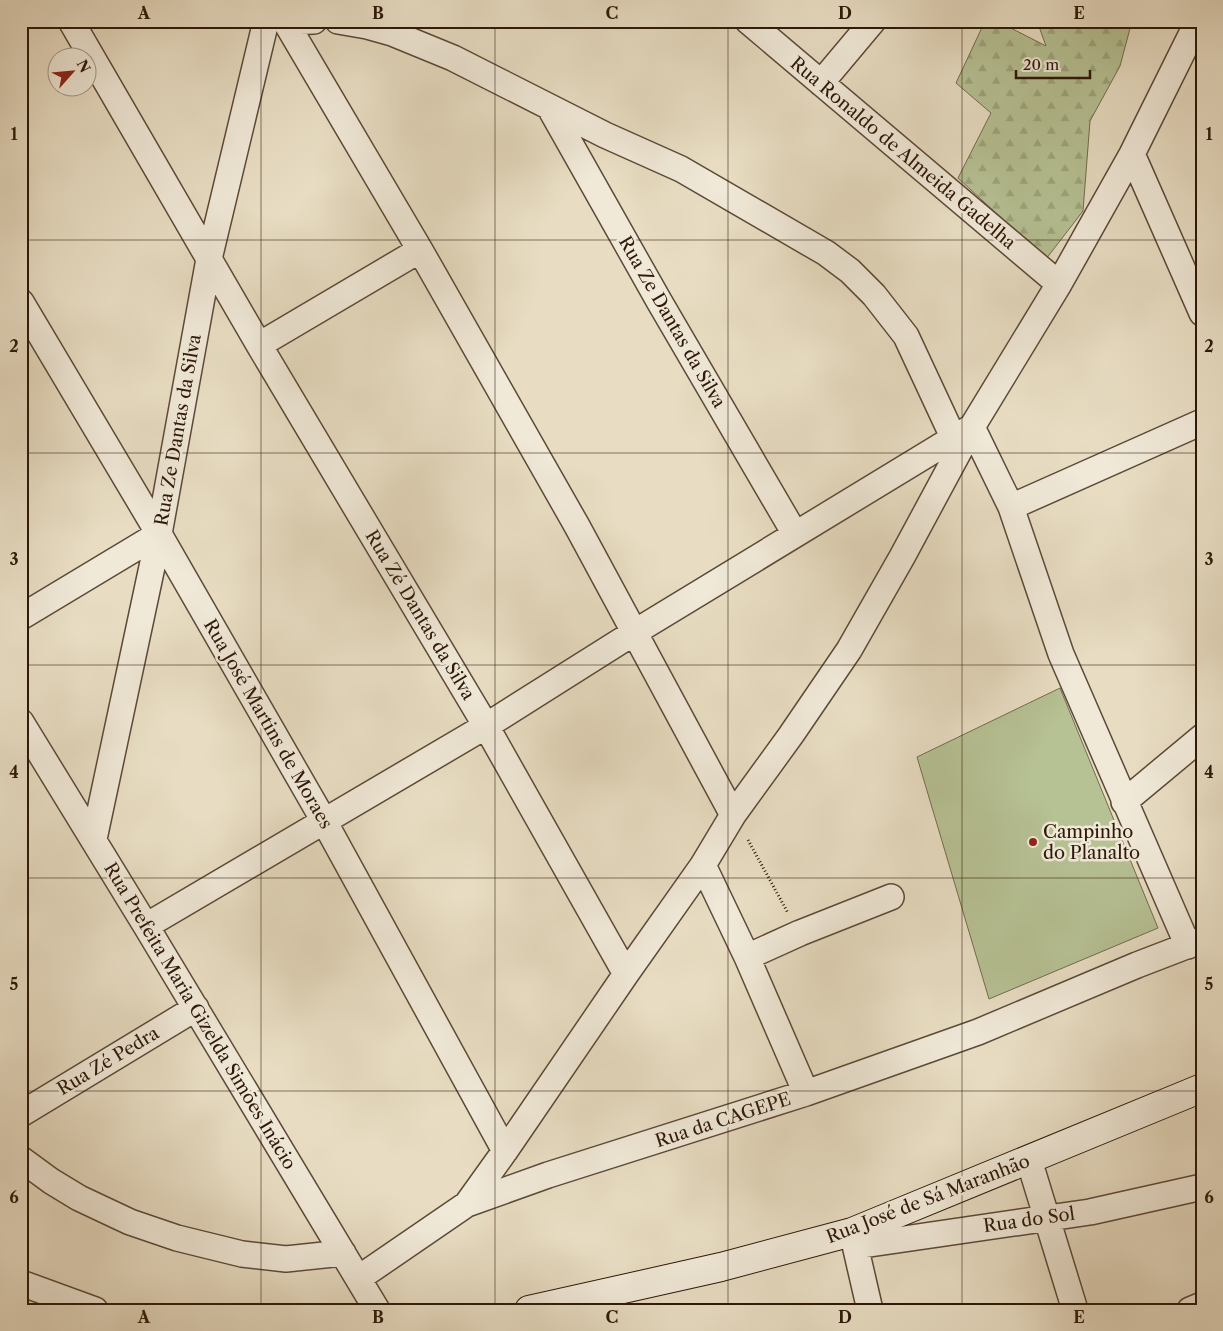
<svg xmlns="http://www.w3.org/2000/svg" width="1223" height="1331" viewBox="0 0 1223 1331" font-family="'Libre Caslon Text',serif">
<defs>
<pattern id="forest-firs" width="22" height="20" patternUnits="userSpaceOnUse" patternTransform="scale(1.25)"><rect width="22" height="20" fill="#b6c194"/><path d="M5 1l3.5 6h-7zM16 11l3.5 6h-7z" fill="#9da57e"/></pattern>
</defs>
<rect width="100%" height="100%" fill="#e8ddc3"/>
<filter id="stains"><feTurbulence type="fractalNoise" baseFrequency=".004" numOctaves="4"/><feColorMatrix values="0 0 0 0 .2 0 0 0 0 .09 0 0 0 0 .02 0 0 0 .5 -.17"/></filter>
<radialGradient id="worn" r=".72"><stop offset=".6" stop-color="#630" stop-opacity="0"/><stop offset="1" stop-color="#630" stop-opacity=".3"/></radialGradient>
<path fill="url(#forest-firs)" stroke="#726c4e" d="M985,21h12l49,25 -9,-25h95l-12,45 -30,55 -7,90 -37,48 -88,-81 33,-65 -35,-30z"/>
<path fill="#b6c194" stroke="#726c4e" d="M1060,688l98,240 -169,71 -72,-242z"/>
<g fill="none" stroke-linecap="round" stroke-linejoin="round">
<g stroke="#5c4938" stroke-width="28">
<path id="street" d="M71,21l188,324 227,381 140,248
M285,21l135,229 157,276 156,289
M338,21l29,5 25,7 61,25 152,77 76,34 145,84 24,18 24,24 32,41 48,103
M748,21l311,263
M285,22l29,-1
M821,83l52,-62
M550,108l109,193 136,233
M1132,154l70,159
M21,302l138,232 165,287 181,330
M259,345l161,-95
M1011,507l191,-85
M21,617l138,-83
M21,722l125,204 231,384
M1124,802l78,-65
M94,839l65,-305 50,-275 57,-238
M703,865l44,92 59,136
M146,926l340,-200 149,-94 337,-205 39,80 50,147 127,292
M747,957l53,-24 91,-36
M21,1114l175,-106
M21,1159l30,22 28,17 51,24 47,16 65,16 44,5 57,-6
M1029,1160l46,150
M467,1204l81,-29 258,-82 172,-61 159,-67 65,-25
M852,1232l18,78
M856,1246l234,-34 112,-25
M359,1278l108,-74 38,-53 121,-177 77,-109 30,-50 58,-80 58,-85 53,-93 70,-130 87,-143 73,-130 66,-133
M21,1283l74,27
M1190,1310l12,-5"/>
</g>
<g stroke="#2d1809" stroke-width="30">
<path id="secondary" d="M529,1310l192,-43 131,-35 350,-144"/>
</g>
<path stroke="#2d1809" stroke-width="3" stroke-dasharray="1 2.5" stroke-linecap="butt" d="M748,840l40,73"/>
<use href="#street" stroke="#f0e9d8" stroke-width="25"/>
<use href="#secondary" stroke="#f0e9d8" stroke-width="28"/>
</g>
<path fill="none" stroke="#2d1809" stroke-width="1" stroke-opacity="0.55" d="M261,21v1289M495,21v1289M728,21v1289M962,21v1289M21,240h1181M21,453h1181M21,665h1181M21,878h1181M21,1091h1181"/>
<circle fill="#8f2418" stroke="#f0e9d8" stroke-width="2" cx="1033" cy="842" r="5"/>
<g text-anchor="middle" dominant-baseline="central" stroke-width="5" stroke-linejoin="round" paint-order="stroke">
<g font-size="18" fill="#2d1809" stroke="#f0e9d8">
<text transform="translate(903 153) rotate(40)">Rua Ronaldo de Almeida Gadelha</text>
<text transform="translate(672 322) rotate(60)">Rua Ze Dantas da Silva</text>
<text transform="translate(178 430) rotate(-80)">Rua Ze Dantas da Silva</text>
<text transform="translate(420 615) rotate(59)">Rua Zé Dantas da Silva</text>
<text transform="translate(268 724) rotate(60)">Rua José Martins de Moraes</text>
<text transform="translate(200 1016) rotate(59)">Rua Prefeita Maria Gizelda Simões Inácio</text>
<text transform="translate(108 1061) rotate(-31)">Rua Zé Pedra</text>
<text transform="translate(723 1120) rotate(-18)">Rua da CAGEPE</text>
<text transform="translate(928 1199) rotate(-21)">Rua José de Sá Maranhão</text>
<text transform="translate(1029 1220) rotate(-8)">Rua do Sol</text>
</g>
<g font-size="18" fill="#2d1809" stroke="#f0e9d8" text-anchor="start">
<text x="1043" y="832">Campinho<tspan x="1043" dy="21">do Planalto</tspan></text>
</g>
</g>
<rect width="1223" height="1331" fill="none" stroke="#e8ddc3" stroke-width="55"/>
<g transform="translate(72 72) rotate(63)"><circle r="24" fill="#f0e9d8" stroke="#a29585"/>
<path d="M0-4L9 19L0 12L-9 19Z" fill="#8f2418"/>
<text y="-8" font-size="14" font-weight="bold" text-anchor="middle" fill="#2d1809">N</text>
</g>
<path d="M1016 70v8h74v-8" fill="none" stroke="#2d1809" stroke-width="2.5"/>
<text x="1023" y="70" font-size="15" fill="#2d1809" stroke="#f0e9d8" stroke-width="4" paint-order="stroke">20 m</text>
<rect x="28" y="28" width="1168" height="1276" fill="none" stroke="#2d1809" stroke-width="2"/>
<g font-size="16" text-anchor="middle" font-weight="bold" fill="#2d1809">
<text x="144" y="19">A</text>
<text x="378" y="19">B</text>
<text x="612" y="19">C</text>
<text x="845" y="19">D</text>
<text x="1079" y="19">E</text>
<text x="14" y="140">1</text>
<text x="1209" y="140">1</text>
<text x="14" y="352">2</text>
<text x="1209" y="352">2</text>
<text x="14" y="565">3</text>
<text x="1209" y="565">3</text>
<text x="14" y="778">4</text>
<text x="1209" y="778">4</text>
<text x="14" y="990">5</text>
<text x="1209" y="990">5</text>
<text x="14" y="1203">6</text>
<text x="1209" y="1203">6</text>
<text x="144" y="1323">A</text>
<text x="378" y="1323">B</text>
<text x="612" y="1323">C</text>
<text x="845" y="1323">D</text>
<text x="1079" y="1323">E</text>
</g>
<rect width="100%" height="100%" filter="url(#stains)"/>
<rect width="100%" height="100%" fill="url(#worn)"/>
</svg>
